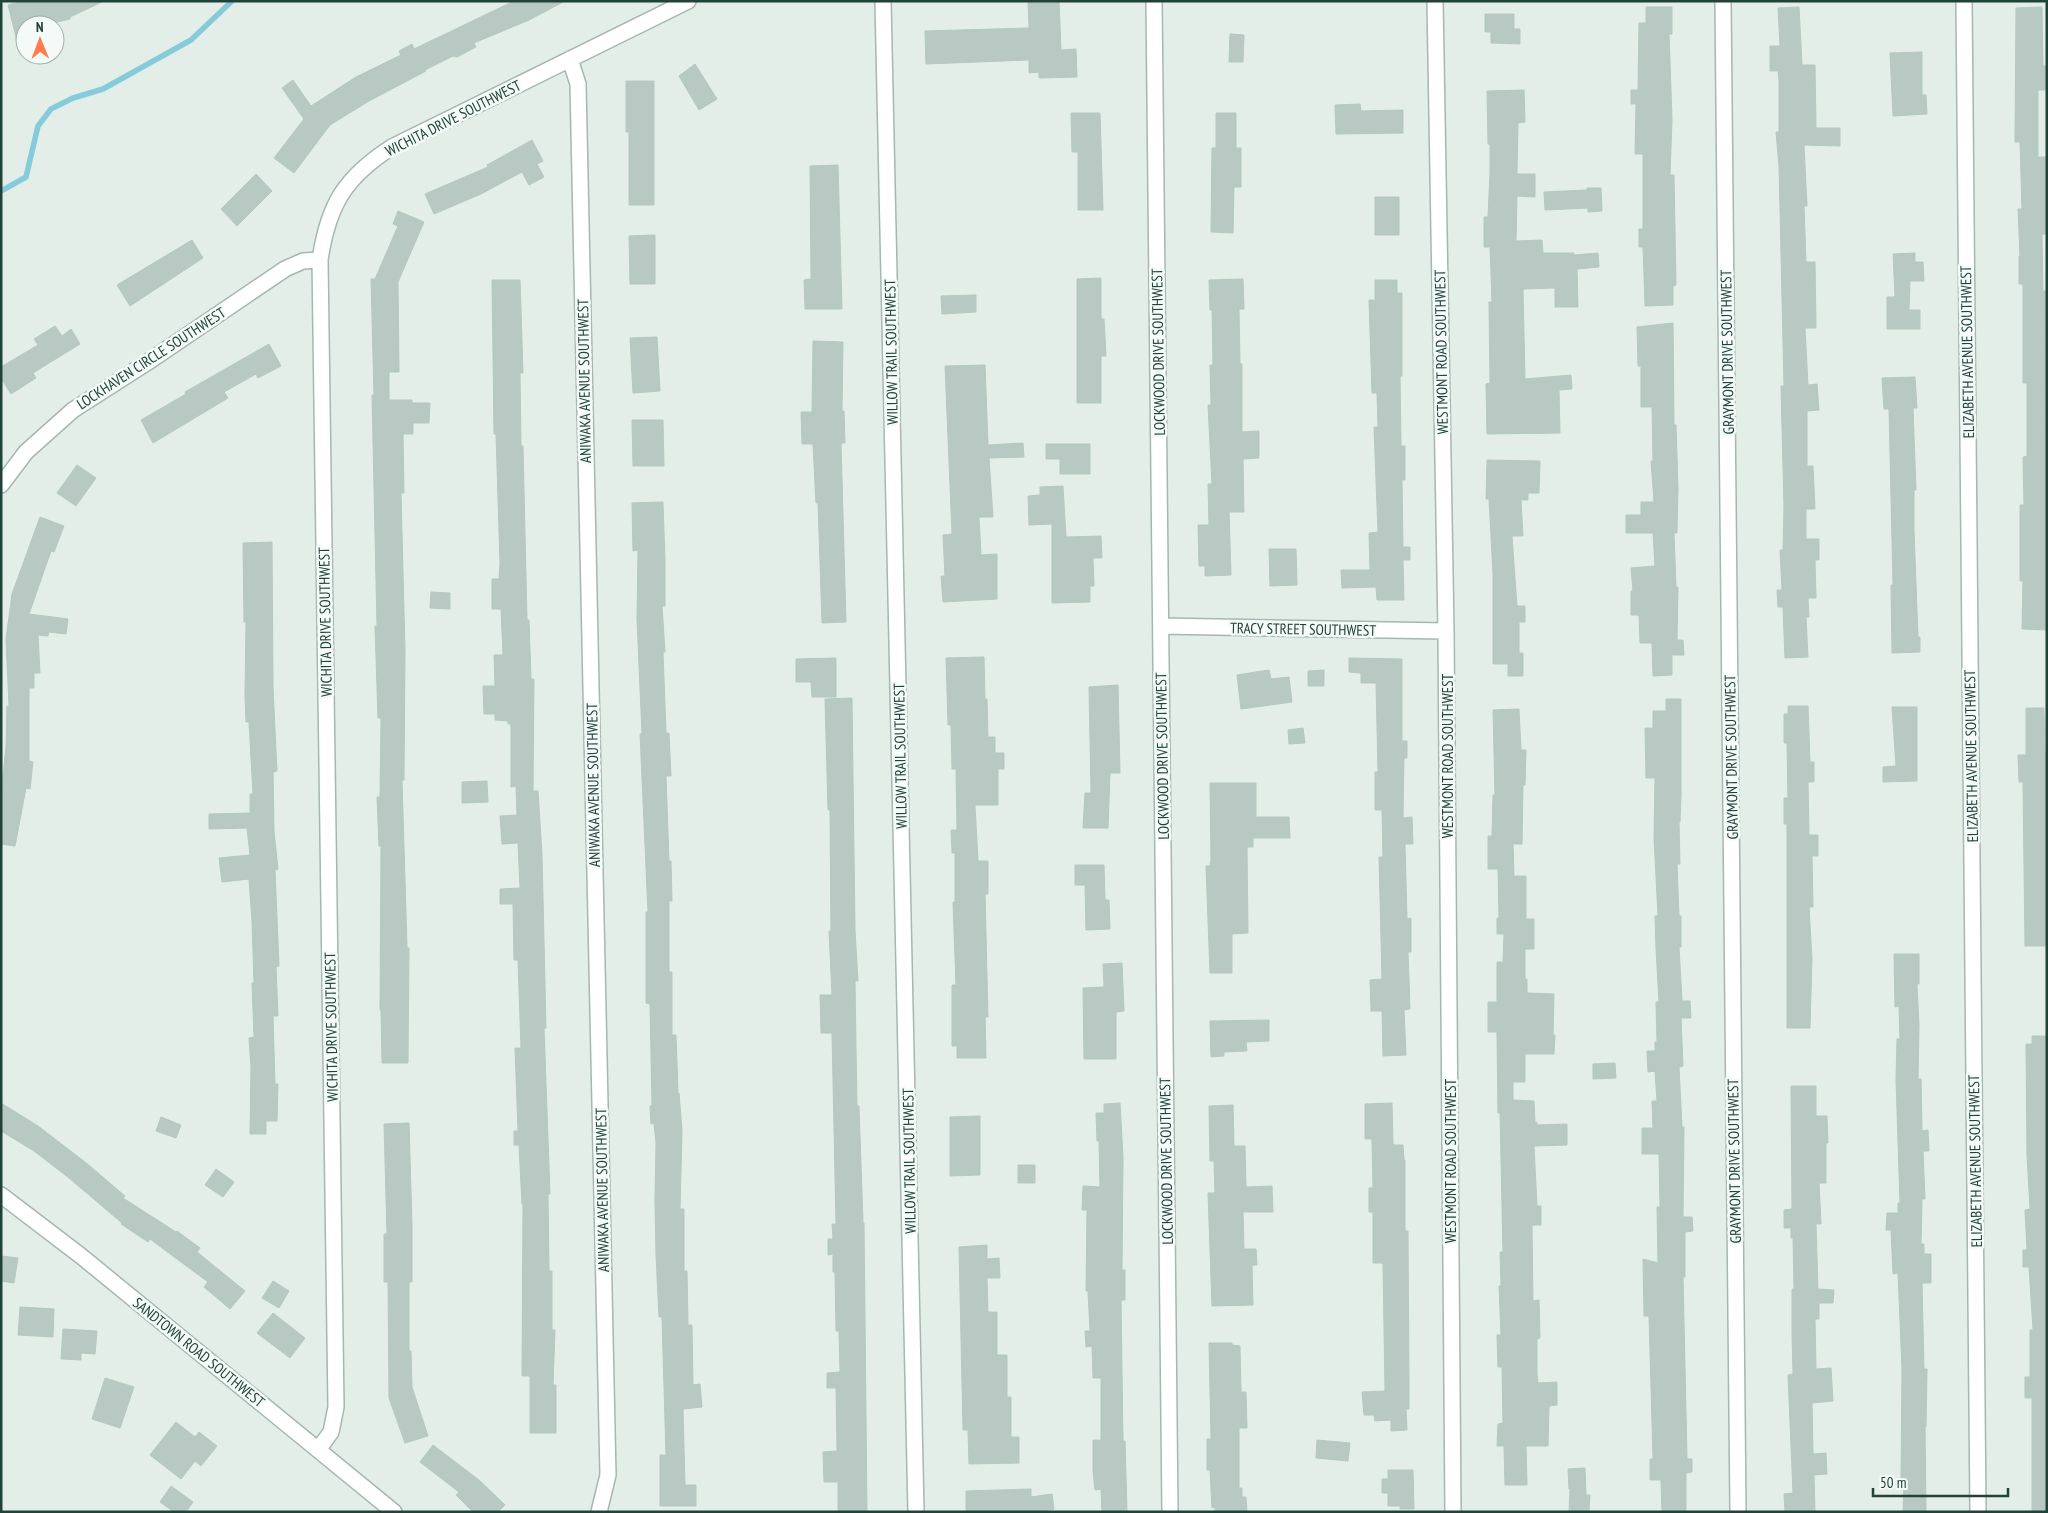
<svg xmlns="http://www.w3.org/2000/svg" width="2048" height="1513" viewBox="0 0 2048 1513" font-family="'PT Sans Narrow',sans-serif">
<rect width="100%" height="100%" fill="#e3eee9"/>
<g fill="none" stroke-linecap="round" stroke-linejoin="round">
<path stroke="#85cbd9" stroke-width="5.5" d="M1,191l25,-14 12,-51 13,-17 22,-11 30,-9 88,-49 41,-39"/>
</g>
<path fill="#b7c9c2" stroke="#b4c9c0" d="M23,1h81l-34,16v2l-25,6h-20v28h-5l-12,-48z
M514,1h51l-36,19 -55,23 2,4 -19,10 -4,-1 -28,14 1,1 -57,30 -39,24 -36,48 -20,-15 30,-39 -22,-31 11,-8 18,26 45,-29 45,-22 -2,-4 13,-7 2,5z
M1028,1h31l2,49 15,-1 1,28 -38,1v-6l-10,1v-13l-103,4 -1,-33 104,-3z
M1646,7h26v27h-3l3,85 -2,56h4l2,110 -3,1v19l-28,1 -2,-59h-4v-18h4v-75h-8l1,-50h-5v-14h7l1,-67h7z
M1799,7l3,58h13l1,63h24v18l-36,-1 3,61h-3l2,56h9l1,66h-11l3,57 9,-1 2,26 -12,1v55h6l2,43h-9v30h13v21h-4l1,38h-8l1,19h-3l2,40 -23,1 -2,-51h-5l-1,-17h5l-2,-40h3l1,-44 -3,-120h3l-5,-220 -3,-34h3v-52l-1,-9h-8v-25h10l-2,-38z
M2042,7l1,59h4v24h-9v67h9v77h-5l1,57h3l1,339 -25,-1 1,-48h-3v-76h4l-1,-48 4,-1v-73h-4v-99h-4v-28h1l-2,-47h4l-2,-67h-5l1,-134z
M1485,14h29v15h6v15l-29,-1v-11h-6z
M1230,34l14,1 -1,27h-14z
M1922,52v43h4l1,19 -34,2 -3,-63z
M695,64l22,35 -18,11 -20,-34z
M626,81h28v124h-25v-73h-3z
M1524,90l1,32 -7,1 -1,51h18v23l-18,-1 -1,45 26,-1 1,13h31v2l24,-2 1,14 -22,2 1,38h-23v-19l-32,1 2,90 46,-4 1,14 -13,1 1,43 -73,1 -1,-50 4,-1 -1,-81h3l-2,-55h-6v-30h4l2,-44v-29h-2l-1,-53z
M1360,104l1,7 42,-1v23l-67,1 -1,-29z
M1071,113h29l3,97h-25v-58h-6z
M1216,113h20v35h5v39h-7l-1,46 -22,-1 1,-84h4z
M532,140l11,21 -6,3 7,13 -15,8 -7,-13 -41,22 -47,20 -9,-20 63,-27 -1,-2z
M838,165l4,144h-37l-1,-29 7,-1 -1,-113z
M256,174l16,17 -35,35 -16,-17z
M1587,188h14l1,23 -14,1v-4l-43,2 -1,-18 43,-2z
M1375,197h24v38h-24z
M398,211l26,11 -26,60 1,90h-10v28h23v3h18l-1,20h-16v11h-10l1,59h-3l4,157 -1,130h-2l5,168h2l-1,115h-26l-1,-53h-1l1,-164h-2l-2,-49h3l1,-79h-3l-3,-92h2l-5,-231h2l-3,-116h4l23,-53 -5,-2z
M655,235v49h-25l-1,-48z
M192,240l11,18 -73,48 -13,-21z
M1915,253v9h8l1,19h-14l-1,29h11v19h-33v-32h8l-2,-43z
M1101,278v41h3l2,37h-5v47h-24v-124z
M1243,279l1,30h-5l1,55h2v68l17,-1v27l-16,1 1,53h-15l2,63 -26,1v-10h-6l-1,-41h11l-1,-41h4l-4,-79h3l-1,-40h3l-1,-55h-2l-1,-30z
M492,280h28l3,93h-3l1,73h2l4,174h2l2,59h3l-1,112h5l4,64 4,173h-2l6,166h-2l1,77h3v59h3l-2,55h3v48h-26v-57h-8l1,-172h-1l-3,-59h-5v-14h4l-3,-83h6l-3,-88h-4l-1,-56h-13v-15l20,-1 -2,-45 -16,1 -2,-28 17,-1 -1,-29 -5,1v-63h-3v-3l-13,-1v-6h-11l-1,-28h12l-1,-31h9l-2,-46h-9v-30h7l1,-15 -4,-130h-2z
M1375,280h22v13h5v83h-2l1,70h4v34h-3l1,67h7v13h-7l1,40h-27l-1,-13 -34,1 -1,-18h29l-1,-37 9,-1 -4,-105h4l-1,-34h-5l-3,-93h6z
M976,295v17l-34,2 -1,-18z
M1673,323l1,102h2l2,64 -1,44h-3l2,54h2l-1,53h6l1,15h-12v20l-19,1 -1,-33h-12l-1,-28h-8v-24h2l-2,-23 24,-2 -2,-33h-27v-18h15v-13h13l-3,-41h2l-1,-54h-11v-41h-3l-1,-39z
M55,326l7,10 9,-7 9,15 -47,29 3,5 -25,16 -10,-16v-11l37,-22 -4,-6z
M657,337l3,54 -27,2 -3,-55z
M813,341l30,1 -1,69h2l1,32h-4l5,179 -24,1 -4,-120h-2l-3,-59h-11l-1,-32h11z
M269,344l12,22 -23,12 -2,-4 -32,18 4,6 -75,45 -12,-23 45,-26 -1,-2z
M985,365l3,80 35,-2 1,14 -35,1 4,59h-14l2,38 16,-1v45l-54,3 -2,-26h4l-2,-41 9,-1 -7,-168z
M1915,377l2,31h-4l3,82h-2v41l4,106h2v15l-28,1 -1,-68h2l-4,-176h-5l-2,-31z
M632,420h31l1,46h-31z
M1046,444h44v30h-30v-15h-14z
M1487,460l53,1 -1,32h-11v7h-7l2,36h-11l5,70h8v16h-6v31h4v23h-15v-12h-15v-90l-4,-75h-3z
M77,465l19,13 -20,28 -19,-13z
M1063,486l3,51 35,-1 1,22h-9l1,28h-4v16l-38,1v-79l-23,1 -1,-29 12,-1v-8z
M663,502l2,58v46h-3l3,46h-2l3,81h3l2,43h-5l3,85h2l1,40h-3v71h3v63h4l2,58h1l3,37 -2,79h4v62h3l1,54h4l1,60 7,-1 2,23 -19,2 2,76h11v21h-36v-51h6l-4,-138h-3l-3,-62 -1,-54 1,-58 -2,-20 -3,1 -1,-18h2l-2,-102 -4,-1v-91h2l-8,-178h2l-5,-115 1,-69 -5,1 -1,-48z
M40,517l24,9 -10,26 -3,-1 -22,63 39,5 -2,15 -17,-2 -1,4 -10,-1 2,38h-6v15h-5v73l4,1 -3,27 -4,-1 -11,58 -14,-2v-49l5,-48 1,-41h2l-3,-67 6,-45z
M272,542l1,145 4,84 -4,1 1,59 4,38 -3,1 4,96 -3,1 2,49h-5l2,68h3l-1,37h-11v13h-16l1,-67 -2,-29 5,-1 -2,-54h2l-2,-62 -3,-42 -27,3 -3,-24 31,-3 -3,-27 -38,1v-15l41,-1v-19h3l-4,-72h-3l-1,-26 1,-74h-2l-1,-79z
M1269,549h27l1,36 -27,1z
M431,592l19,1v16l-20,-1z
M984,657l1,42h2l1,38h7v16h9v16h-6v36h-23l3,56h10v33h-3l3,123h-3l1,41h-29v-12h-5v-61h4l-3,-83h2v-49h-3l-1,-23h6l-1,-61h-4l-1,-44h-3l-2,-67z
M836,658v39h-24l-1,-15h-15v-23z
M1349,658l53,1v82h5v17h-3l-1,60 9,-1 1,27h-8l2,75 4,-1v34h-3l2,57 -6,1 2,45 -23,1 -1,-45h-11l-1,-31 12,-1 -3,-122h4l-1,-47h-7v-38h3l-2,-89h-15v-10l-12,-1z
M1269,670l2,9 18,-2 3,25 -51,7 -4,-34z
M1324,670v16h-16v-15z
M1118,685l2,88h-10l-2,55h-25l2,-35h6l-2,-106z
M852,698l3,232 3,51h-3l1,67 1,58h2l4,117h1l3,289h-29v-30h-14l-1,-30 14,-1 -1,-63h-9v-15l13,-1 -1,-41h-3l-1,-59h-2v-18l-5,1v-16h5l-1,-15h4l-4,-191h-11l-1,-38h12l-3,-64h2l-1,-121h-2l-3,-111z
M1666,699h15v95l-1,28h-1l1,42h-3l2,52h2v31h-2l3,54h8l1,17h-10l2,48 -4,1 3,60h2l-1,90h9l1,14 -8,1v45h-2l4,182h5v13l-6,1v39h-24l-1,-32h-11v-21h3l-4,-143h-5l-1,-57 15,4 -1,-56h3l-1,-53h-17v-26h11l-1,-27h5l-2,-30 -7,1 -1,-21h8v-9h2l-1,-40h3l-3,-54 -1,-32h3l-4,-79 1,-59h-9l-1,-50h8v-17h13z
M1788,706h20l2,56h4v20h-6l1,53h9v21h-6l1,51h-4l3,52 -2,69h-23v-204h-3v-26h4l-1,-55h-3v-29h4z
M1892,707h25v74l-34,1v-15l13,-1z
M2026,708h18l1,46h2v192h-22l-2,-164h-4l-1,-27h8z
M1519,709l2,41h5l-1,35h-2l-1,59h-9l1,32h12v43h8v30h-9v30h2v14l27,1 -1,41h2l-1,19h-29v28h-12v18l21,1 1,22 2,-1v3l30,-1v21l-33,1 3,60h4v19h-9l1,76 6,-1 1,38 -3,1v35l1,9 19,-1v23l-8,1 -1,40h-22l1,39h-22l-1,-39h-7l1,-22 5,-1 -1,-56h-4l-1,-32h4l-2,-49h2l-1,-34h3l-3,-139h-2l-1,-81h-9v-30h9v-40h6l1,-28h-7v-16h2l-1,-49h-10v-33h4l1,-41h2l-2,-85z
M1303,728l2,15 -16,1 -1,-14z
M487,781l1,21 -26,1v-21z
M1210,783h46v34h33l1,21h-37v9h-6l1,86 -16,1v39h-22l-4,-107h4l1,-6z
M1075,865h29l1,35h4l1,29 -24,1 -1,-45h-10z
M1894,954h25v30h-2l2,41 -1,54h3l1,52 6,-1 1,21h-6l2,48h-3l-1,45h3v10h7v29h-9l2,86h3l-1,58h-1l1,85h-23l1,-31h-3l1,-112 -4,-96 -5,1 -2,-44h-5l1,-17h11v-10h2l-4,-124 1,-40h3l-1,-33 -4,1z
M1122,963l2,48 -8,1v47h-32l-1,-71 21,-1 -1,-23z
M1269,1020v21l-23,1 1,9 -23,1v4l-13,1 -1,-36z
M2032,1036h15v476h-15v-114h-7v-21h5v-47h3l-4,-63h-6v-17h4l-2,-40 5,-1 -3,-54 -1,-111h6z
M1615,1063l1,15 -23,1v-15z
M1791,1086h25v30h11l1,27h-2v40h-7l2,41h-5l2,65 16,1 -1,13h-14v16h-4l1,50 15,-1 2,33 -21,2 1,51 13,-1 1,21 -13,1 1,37h-30l-1,-18 9,-1 -5,-118 5,-1 -1,-42v-43h2l-1,-51h-2v-10h-7v-18l8,-1z
M1,1103l37,23 47,36 40,34 -2,2 53,34 1,-1 23,17 -3,4 48,39 -15,18 -26,-22 4,-5 -58,-43 -2,3 -27,-18 1,-1 -53,-45 -35,-27 -33,-20z
M1120,1103l3,54 -1,113h3v30h-4l2,141h2l2,71h-25l-1,-23 -6,1 -2,-19v-31h8v-62h-8l-1,-32 -6,1 -1,-16h5l-2,-40h-2l1,-81h-5l1,-24 17,1 -1,-46h-2l-1,-28h8v-9z
M1392,1103l1,42h10l1,15h1v71h3l1,154v24h-3l1,21 -16,1v-11l-16,1 -1,-6h-10l-2,-23 23,-1 -2,-128h-10v-51h-4v-24h4l-1,-49h-7v-35z
M1233,1105l1,41h11l1,41 26,-1 1,26h-30l1,37h12l1,16h-5l1,40 -41,1 -4,-113h7l-1,-32h-4l-1,-55z
M980,1116v59l-30,1v-59z
M161,1117l20,8 -5,13 -20,-7z
M409,1123l3,102v57h-3v69h2l1,36 16,49 -23,7 -16,-45 -1,-116h-4v-48h3l-3,-110z
M1018,1165h17v18h-17z
M216,1169l18,13 -11,15 -18,-12z
M987,1245v14l12,-1 1,20h-13l1,34h9v43h10v42h4v40h8v26l-50,1 -1,-34h-5l-4,-183z
M1,1256l17,2 -4,25 -13,-2z
M273,1281l16,10 -10,17 -17,-10z
M20,1307l34,2 -1,28 -35,-2z
M273,1313l32,25 -15,20 -33,-25z
M63,1329l34,2 -2,23 -14,-1v7l-20,-1z
M1209,1343h23v2l8,1 1,46h5l1,36h-8v60h3v9h4l1,15h-32v-5l-3,1 -2,-38h-3v-31h4z
M105,1378l29,9 -14,41 -28,-9z
M176,1422l19,15 4,-5 18,14 -16,20 -6,-5 -14,18 -31,-24z
M1317,1440l33,3 -2,18 -32,-3z
M433,1445l46,35 26,25 -7,7h-25l-17,-17 3,-3 -39,-30z
M1585,1468l1,27h4l-1,17h-20l1,-23h-1l-1,-20z
M1388,1470h25l1,39h-14v-3h-12v-13h-6v-14h6z
M171,1486l22,16 -7,10h-12l-14,-10z
M1031,1489v8l21,-3 2,15 -18,3h-70v-21z"/>
<g fill="none" stroke-linecap="round" stroke-linejoin="round">
<g stroke="#a5b7b1" stroke-width="18">
<path id="minor" d="M883,1l33,1511
M1154,1l16,1511
M1435,1l11,630 7,881
M1723,1l15,1511
M1964,1l14,1511
M570,59l8,25 30,1391 -9,37
M1,485l25,-33 47,-42 75,-48 137,-93 18,-8 17,-1
M1161,626l285,5
M1,1195l80,61 313,256
M318,1450l13,-18 5,-25 -16,-1147c8,-55 25,-83 72,-113l296,-146"/>
</g>
<use href="#minor" stroke="#fff" stroke-width="15"/>
</g>
<g text-anchor="middle" dominant-baseline="central" stroke-width="5" stroke-linejoin="round" paint-order="stroke">
<g font-size="15" fill="#204239" stroke="#f4faf7">
<text transform="translate(453 118) rotate(-27)">WICHITA DRIVE SOUTHWEST</text>
<text transform="translate(891 352) rotate(-91)">WILLOW TRAIL SOUTHWEST</text>
<text transform="translate(1158 352) rotate(-91)">LOCKWOOD DRIVE SOUTHWEST</text>
<text transform="translate(1441 352) rotate(-91)">WESTMONT ROAD SOUTHWEST</text>
<text transform="translate(1727 352) rotate(-91)">GRAYMONT DRIVE SOUTHWEST</text>
<text transform="translate(1967 352) rotate(-91)">ELIZABETH AVENUE SOUTHWEST</text>
<text transform="translate(151 358) rotate(-33)">LOCKHAVEN CIRCLE SOUTHWEST</text>
<text transform="translate(584 381) rotate(-91)">ANIWAKA AVENUE SOUTHWEST</text>
<text transform="translate(325 622) rotate(-91)">WICHITA DRIVE SOUTHWEST</text>
<text transform="translate(1303 629) rotate(1)">TRACY STREET SOUTHWEST</text>
<text transform="translate(900 756) rotate(-91)">WILLOW TRAIL SOUTHWEST</text>
<text transform="translate(1162 756) rotate(-91)">LOCKWOOD DRIVE SOUTHWEST</text>
<text transform="translate(1447 756) rotate(-90)">WESTMONT ROAD SOUTHWEST</text>
<text transform="translate(1971 756) rotate(-91)">ELIZABETH AVENUE SOUTHWEST</text>
<text transform="translate(1731 757) rotate(-91)">GRAYMONT DRIVE SOUTHWEST</text>
<text transform="translate(593 785) rotate(-91)">ANIWAKA AVENUE SOUTHWEST</text>
<text transform="translate(331 1027) rotate(-91)">WICHITA DRIVE SOUTHWEST</text>
<text transform="translate(909 1161) rotate(-91)">WILLOW TRAIL SOUTHWEST</text>
<text transform="translate(1166 1161) rotate(-91)">LOCKWOOD DRIVE SOUTHWEST</text>
<text transform="translate(1450 1161) rotate(-90)">WESTMONT ROAD SOUTHWEST</text>
<text transform="translate(1734 1161) rotate(-91)">GRAYMONT DRIVE SOUTHWEST</text>
<text transform="translate(1975 1161) rotate(-91)">ELIZABETH AVENUE SOUTHWEST</text>
<text transform="translate(602 1190) rotate(-91)">ANIWAKA AVENUE SOUTHWEST</text>
<text transform="translate(199 1352) rotate(39)">SANDTOWN ROAD SOUTHWEST</text>
</g>
</g>
<rect width="2048" height="1513" fill="none" stroke="#204239" stroke-width="5"/>
<g transform="translate(40 40) rotate(359)"><circle r="24" fill="#f4faf7" stroke="#9fb0ab"/>
<path d="M0-4L9 19L0 12L-9 19Z" fill="#ff7c50"/>
<text y="-8" font-size="14" font-weight="bold" text-anchor="middle" fill="#204239">N</text>
</g>
<path d="M1873 1488v8h135v-8" fill="none" stroke="#204239" stroke-width="2.5"/>
<text x="1880" y="1488" font-size="15" fill="#204239" stroke="#f4faf7" stroke-width="4" paint-order="stroke">50 m</text>
</svg>
